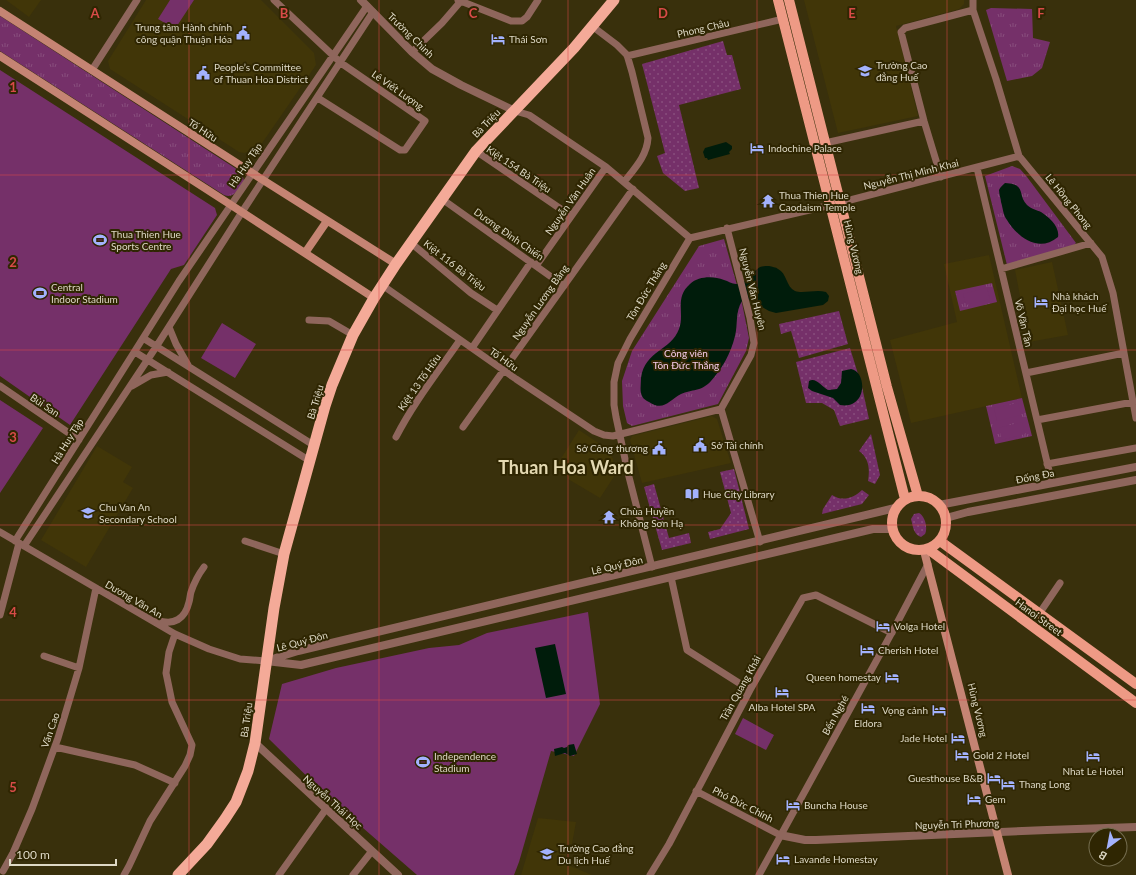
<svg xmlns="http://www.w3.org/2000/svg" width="1136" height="875" viewBox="0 0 1136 875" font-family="Lato,sans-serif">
<defs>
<pattern id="grass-dots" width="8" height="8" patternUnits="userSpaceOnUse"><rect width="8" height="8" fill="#753069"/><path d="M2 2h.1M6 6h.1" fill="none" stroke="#884d7d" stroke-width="1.8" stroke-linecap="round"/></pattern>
<pattern id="park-tufts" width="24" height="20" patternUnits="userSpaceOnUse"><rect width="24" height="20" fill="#753069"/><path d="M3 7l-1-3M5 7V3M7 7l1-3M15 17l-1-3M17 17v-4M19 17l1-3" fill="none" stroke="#884d7d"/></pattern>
</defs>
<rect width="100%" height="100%" fill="#39300c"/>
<path fill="#413608" d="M6,0h35l-12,17z
M146,0h115l53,53 2,12 -58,84 -14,4 -5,-1 -129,-83 -2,-8z
M804,0h160v4l-5,5 -63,17 22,90 -80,17z
M989,255l33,143 -111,25 -21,-83 67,-18 -13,-58z
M1052,262l16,73 -39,7 -14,-72z
M712,416l5,3 14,44 -89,20 -12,-43 2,-4z
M579,430l27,18 7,11 2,16 -15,23 -32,-19v-3l-13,-8z
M97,446l35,21 -9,15 10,6 -47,79 -45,-27z
M538,818l38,4 -4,22h-5l-2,20 27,11h-71z"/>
<path fill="url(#grass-dots)" d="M723,41l4,14h5l9,34 -62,16 20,83 -14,3 -22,-18 -6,-17 8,-3 -23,-89z
M839,311l9,33 -49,14 -8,-27 -10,3 -2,-10z
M850,348l12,39 7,32 -29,7 -6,-16 -12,-7h-16l-10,-41z
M871,434l9,41 -5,9 -7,-3c2,-12 1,-23 -9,-30z
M734,469l15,60 -39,10 -2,-7 12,-3 11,-16 -11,-41z
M654,484l15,54 20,-5 2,10 -29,7 -18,-63z
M862,490l7,5 -7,9 -40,10 1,-5 9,-14c10,7 22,3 30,-5z
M919,513c6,3 9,15 6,21l-4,3c-8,-3 -8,-11 -10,-18l3,-5z"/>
<path fill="url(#park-tufts)" d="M991,8l41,1 1,29 17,4 -8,26 -10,8 -25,5 -21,-71z
M0,16l238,154 4,3 2,8c-6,8 -9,18 -20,14l-224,-144z
M1012,166l8,3 7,8 49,66 -2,2 -67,20 -22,-89z
M724,239l18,64 7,35 -3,13 -28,53 -86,22 -5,-3 -4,-17 -1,-25 10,-30 67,-105z
M992,283l5,19 -37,9 -5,-20z
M1022,398l10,38 -37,8 -9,-38z"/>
<path fill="#753069" d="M170,0h24l-19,29 -17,-10z
M0,70l215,138 2,7 -33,50 -13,4 -101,156 -70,-49z
M987,288l3,11 -24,6 -3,-11z
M222,323l34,21 -21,34 -34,-20z
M0,400l43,28 -43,65z
M1018,403l3,12 -24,6 -3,-13z
M1022,422l3,12 -23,6 -3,-12z
M588,612l12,92 -26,52 -23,-5 -32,111 -5,13h-97l-85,-74 -63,-62 13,-55 54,-16 93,-20 30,-3 28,-12z
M743,718l31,17 -8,15 -31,-16z"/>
<path fill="#001c0b" d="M726,142l6,4v3l-3,3 1,2 -22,6 -1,-2h-2l-2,-6 2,-4z
M1005,183c22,1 12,12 22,22 4,4 10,5 14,7 8,5 19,15 17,25 -19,16 -40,1 -51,-17 -4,-5 -4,-12 -6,-18 0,-3 -2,-8 -2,-12 1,-3 4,-5 6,-7z
M769,266c3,1 7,1 9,3 9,4 8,18 17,22 8,3 21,-2 31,1l3,4 -1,5 -5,4 -47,8 -7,-2 -19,-11 -8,1c-7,11 -4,23 -7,35 -4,17 -13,33 -24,45 -10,11 -19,8 -30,13 -12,6 -17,18 -32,8 -4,-2 -7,-4 -8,-9 -1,-4 0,-10 0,-15 4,-28 30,-27 38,-49 6,-16 -5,-31 11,-45 9,-8 23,-8 34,-4 4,1 8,4 12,4 10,1 16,-12 24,-17 3,-1 6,-1 9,-1z
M851,369c16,2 17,41 -11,36l-7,-7 -21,-7 -4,-3 1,-7c7,-4 13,6 19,9l9,-1 4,-6 1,-12z
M555,644l11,50 -20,4 -11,-50z
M574,744l3,10 -7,2 -5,-3 -10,3 -1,-7 8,-2 2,1 3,-1 1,-2z"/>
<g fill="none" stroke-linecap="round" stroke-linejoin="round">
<path stroke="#8f665c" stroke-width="7" d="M274,0l67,63 84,58 -20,29h-5l-82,-52
M458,0l53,21h11l5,-4 11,-17
M973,0v10l23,69 23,77 83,101 11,36 23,125
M592,26l25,19 10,10 5,17 16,66c-1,18 -14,31 -24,44
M412,52l30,-29 19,-22
M627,56l156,-37
M92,70l45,-70
M515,111l14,4 77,52 84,71
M825,143l99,-22
M476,151l95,65
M977,168l75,315
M941,177l-17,-56 -23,-89 4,-4 68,-18
M442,199l122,87
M690,238l141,-33 188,-49
M411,243l60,50 26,17
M536,266l70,-99
M1001,269l90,-26
M382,285l134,94 78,52 10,4 9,1 108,-27 30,-54 3,-12 -4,-25 -23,-90
M309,320l20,1 24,14
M169,327l7,17 12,21
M143,338l172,108
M472,348l59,-86
M135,352l175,109
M1026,373l98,-20
M0,386l79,54
M132,386l19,-11 17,-3
M721,409l39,133
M1037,420l96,-18
M463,427l170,-238
M396,437c18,-35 42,-65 64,-97
M1047,464l89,-16
M0,532l175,102 34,15 31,10 26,2
M15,541l164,-260 188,-275
M245,541l39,13
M24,546l132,-199 86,-135 131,-200
M652,567l-24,-94 -12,-56 -2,-12v-23l4,-19 12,-24 60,-101
M671,577l16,73 63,40
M1039,614l21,-31
M0,615l19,-72
M157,620c17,6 28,-1 32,-18 1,-3 1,-7 2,-10 3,-9 7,-17 13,-25
M44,656l35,12
M55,747l80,18 40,18
M696,791l84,44
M3,871l10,-18 19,-44 26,-71 21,-70 17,-80
M124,875l5,-9 21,-45 35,-55 5,-11 2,-10 -20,-43 -6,-29 3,-21 6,-18
M279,875l47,-66
M353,875l19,-24
M650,875l19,-31 81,-154 53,-92 13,-3 76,38
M759,875l137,-250 32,-61"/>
<path stroke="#8f665c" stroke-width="8" d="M361,0l51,52 20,17 29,16 54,26
M939,505l197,-38
M946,518l22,-6 168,-32
M892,529h-19l-572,136 -35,-4 32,-10 597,-143
M255,743l143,132
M780,835l25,5h11l231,-10 89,-3"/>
<path stroke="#c58473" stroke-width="8" d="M0,11l263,169 133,84
M0,56l231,149 143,93
M305,253l22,-32
M924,551l84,324"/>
<path stroke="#ee9a85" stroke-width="10" d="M778,0l127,499
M789,0l98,387 31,109
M892 523a27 27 0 1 1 54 0a27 27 0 1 1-54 0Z
M940,541l196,143
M928,549l208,154"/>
<path stroke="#f4aa98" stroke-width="11" d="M178,875l29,-31 18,-25 11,-17 12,-31 7,-28 19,-135 10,-54 41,-148 7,-21 21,-50 21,-37 22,-34 46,-65 34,-48 98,-103 40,-48"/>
</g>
<path fill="none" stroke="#d84b48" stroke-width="1" stroke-opacity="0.55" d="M189,0v875M379,0v875M568,0v875M757,0v875M947,0v875M0,175h1136M0,350h1136M0,525h1136M0,700h1136"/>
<defs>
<g id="civic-bare" transform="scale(1.08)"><path d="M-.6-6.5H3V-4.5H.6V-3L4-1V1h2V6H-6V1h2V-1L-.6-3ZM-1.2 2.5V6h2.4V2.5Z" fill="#a3b2fd" stroke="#2f2602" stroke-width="2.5" paint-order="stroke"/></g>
<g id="hotel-bare" transform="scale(1.08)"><path d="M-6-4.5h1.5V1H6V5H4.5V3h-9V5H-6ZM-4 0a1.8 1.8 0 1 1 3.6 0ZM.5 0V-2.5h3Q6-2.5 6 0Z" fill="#a3b2fd" stroke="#2f2602" stroke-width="2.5" paint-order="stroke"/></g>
<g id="university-bare" transform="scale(1.08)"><path d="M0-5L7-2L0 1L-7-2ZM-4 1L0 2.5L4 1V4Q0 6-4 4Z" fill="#a3b2fd" stroke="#2f2602" stroke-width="2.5" paint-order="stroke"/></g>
<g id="temple-bare" transform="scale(1.08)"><path d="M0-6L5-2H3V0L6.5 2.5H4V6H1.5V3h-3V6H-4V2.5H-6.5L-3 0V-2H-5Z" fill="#a3b2fd" stroke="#2f2602" stroke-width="2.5" paint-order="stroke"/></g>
<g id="stadium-bare" transform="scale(1.08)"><path d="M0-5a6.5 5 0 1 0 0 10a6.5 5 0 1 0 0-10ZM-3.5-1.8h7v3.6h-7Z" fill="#a3b2fd" stroke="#2f2602" stroke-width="2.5" paint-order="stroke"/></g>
<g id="library-bare" transform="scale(1.08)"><path d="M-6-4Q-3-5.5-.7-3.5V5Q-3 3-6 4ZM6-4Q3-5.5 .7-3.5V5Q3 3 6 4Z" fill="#a3b2fd" stroke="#2f2602" stroke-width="2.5" paint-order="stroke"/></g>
<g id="school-bare" transform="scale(1.08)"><path d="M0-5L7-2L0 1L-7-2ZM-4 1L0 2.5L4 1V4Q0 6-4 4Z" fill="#a3b2fd" stroke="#2f2602" stroke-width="2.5" paint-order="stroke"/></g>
</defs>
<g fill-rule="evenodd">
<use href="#civic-bare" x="243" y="33"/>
<use href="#hotel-bare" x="498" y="39"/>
<use href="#university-bare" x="865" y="71"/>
<use href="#civic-bare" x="203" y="73"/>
<use href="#hotel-bare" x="757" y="148"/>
<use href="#temple-bare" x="768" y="201"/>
<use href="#stadium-bare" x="100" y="240"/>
<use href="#stadium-bare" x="40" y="293"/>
<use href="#hotel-bare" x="1041" y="302"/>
<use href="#civic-bare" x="700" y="445"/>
<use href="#civic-bare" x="659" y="448"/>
<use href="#library-bare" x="692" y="494"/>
<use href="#school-bare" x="88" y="513"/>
<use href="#temple-bare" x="609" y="517"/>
<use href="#hotel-bare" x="883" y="626"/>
<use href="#hotel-bare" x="867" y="650"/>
<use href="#hotel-bare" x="892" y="677"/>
<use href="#hotel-bare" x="782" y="692"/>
<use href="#hotel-bare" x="868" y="708"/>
<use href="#hotel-bare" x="939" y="710"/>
<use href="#hotel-bare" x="958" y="738"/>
<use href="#hotel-bare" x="962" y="755"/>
<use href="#hotel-bare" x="1093" y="756"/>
<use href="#stadium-bare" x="423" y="762"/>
<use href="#hotel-bare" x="994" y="778"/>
<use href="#hotel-bare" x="1008" y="784"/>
<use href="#hotel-bare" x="974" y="799"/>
<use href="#hotel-bare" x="793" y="805"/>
<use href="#university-bare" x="547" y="854"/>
<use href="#hotel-bare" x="783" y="859"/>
</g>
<g text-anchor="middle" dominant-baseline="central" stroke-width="4" stroke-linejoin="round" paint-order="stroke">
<g font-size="10" fill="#ded9c6" stroke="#2f2602" text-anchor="start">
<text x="232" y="27" text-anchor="end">Trung tâm Hành chính<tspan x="232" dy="12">công quận Thuận Hóa</tspan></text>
<text x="509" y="39">Thái Sơn</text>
<text x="876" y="65">Trường Cao<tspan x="876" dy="12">đẳng Huế</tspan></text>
<text x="214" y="67">People’s Committee<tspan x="214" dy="12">of Thuan Hoa District</tspan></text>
<text x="768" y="148">Indochine Palace</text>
<text x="779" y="195">Thua Thien Hue<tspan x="779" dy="12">Caodaism Temple</tspan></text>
<text x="111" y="234">Thua Thien Hue<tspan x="111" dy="12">Sports Centre</tspan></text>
<text x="51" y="287">Central<tspan x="51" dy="12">Indoor Stadium</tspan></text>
<text x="1052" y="296">Nhà khách<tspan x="1052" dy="12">Đại học Huế</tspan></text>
<text x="711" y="445">Sở Tài chính</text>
<text x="648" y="448" text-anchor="end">Sở Công thương</text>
<text x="703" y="494">Hue City Library</text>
<text x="99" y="507">Chu Van An<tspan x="99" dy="12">Secondary School</tspan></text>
<text x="620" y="511">Chùa Huyền<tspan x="620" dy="12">Không Sơn Hạ</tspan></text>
<text x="894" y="626">Volga Hotel</text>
<text x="878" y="650">Cherish Hotel</text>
<text x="881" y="677" text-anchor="end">Queen homestay</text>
<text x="782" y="707" text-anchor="middle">Alba Hotel SPA</text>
<text x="928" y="710" text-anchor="end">Vọng cảnh</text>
<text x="868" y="723" text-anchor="middle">Eldora</text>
<text x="947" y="738" text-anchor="end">Jade Hotel</text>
<text x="973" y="755">Gold 2 Hotel</text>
<text x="434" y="756">Independence<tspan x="434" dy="12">Stadium</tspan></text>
<text x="1093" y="771" text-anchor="middle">Nhat Le Hotel</text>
<text x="983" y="778" text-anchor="end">Guesthouse B&amp;B</text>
<text x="1019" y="784">Thang Long</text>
<text x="985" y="799">Gem</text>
<text x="804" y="805">Buncha House</text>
<text x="558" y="848">Trường Cao đẳng<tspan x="558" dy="12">Du lịch Huế</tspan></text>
<text x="794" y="859">Lavande Homestay</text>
</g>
<g font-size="10" fill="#ded9c6" stroke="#2f2602">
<text transform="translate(703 28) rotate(-13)">Phong Châu</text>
<text transform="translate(411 35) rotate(44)">Trường Chinh</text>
<text transform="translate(398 90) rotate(35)">Lê Viết Lượng</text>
<text transform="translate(486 123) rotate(-46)">Bà Triệu</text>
<text transform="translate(203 130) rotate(33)">Tố Hữu</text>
<text transform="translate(245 165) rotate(-56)">Hà Huy Tập</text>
<text transform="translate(519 169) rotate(34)">Kiệt 154 Bà Triệu</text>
<text transform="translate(911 174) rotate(-14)">Nguyễn Thị Minh Khai</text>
<text transform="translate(570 201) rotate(-55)">Nguyễn Văn Huân</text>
<text transform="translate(1069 201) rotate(51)">Lê Hồng Phong</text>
<text transform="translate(509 234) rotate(35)">Dương Đình Chiến</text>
<text transform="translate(854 247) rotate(76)">Hùng Vương</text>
<text transform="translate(455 265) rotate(38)">Kiệt 116 Bà Triệu</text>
<text transform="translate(753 289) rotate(76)">Nguyễn Văn Huyên</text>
<text transform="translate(646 291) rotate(-59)">Tôn Đức Thắng</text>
<text transform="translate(540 302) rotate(-55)">Nguyễn Lương Bằng</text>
<text transform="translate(1024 323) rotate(77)">Võ Văn Tần</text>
<text transform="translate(504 359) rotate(35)">Tố Hữu</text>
<text transform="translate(419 382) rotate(-55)">Kiệt 13 Tố Hữu</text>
<text transform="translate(315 402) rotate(-73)">Bà Triệu</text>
<text transform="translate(45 405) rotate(34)">Bùi San</text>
<text transform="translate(67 441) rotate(-58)">Hà Huy Tập</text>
<text transform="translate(1035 476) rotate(-11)">Đống Đa</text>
<text transform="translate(617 565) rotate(-13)">Lê Quý Đôn</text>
<text transform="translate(134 599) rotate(30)">Dương Văn An</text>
<text transform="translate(1039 617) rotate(36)">Hanoi Street</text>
<text transform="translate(302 641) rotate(-15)">Lê Quý Đôn</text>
<text transform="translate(740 688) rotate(-61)">Trần Quang Khải</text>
<text transform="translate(978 710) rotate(76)">Hùng Vương</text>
<text transform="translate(835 715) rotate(-61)">Bến Nghé</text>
<text transform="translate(246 720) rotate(-82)">Bà Triệu</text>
<text transform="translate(50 730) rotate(-71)">Văn Cao</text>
<text transform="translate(333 802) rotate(42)">Nguyễn Thái Học</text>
<text transform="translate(743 804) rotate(27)">Phó Đức Chính</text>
<text transform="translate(957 824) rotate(-2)">Nguyễn Tri Phương</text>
</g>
<g font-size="10" fill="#f6cceb" stroke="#2f2602">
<text x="686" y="353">Công viên<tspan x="686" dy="12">Tôn Đức Thắng</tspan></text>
</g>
<g font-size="18" font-weight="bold" fill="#e4d9b2" stroke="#2f2602">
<text x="566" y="467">Thuan Hoa Ward</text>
</g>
</g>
<g font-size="13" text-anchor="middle" font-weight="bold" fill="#d84b48" stroke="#2f2602" stroke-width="4" stroke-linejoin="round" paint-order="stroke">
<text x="95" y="18">A</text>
<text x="284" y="18">B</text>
<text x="473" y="18">C</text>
<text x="663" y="18">D</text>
<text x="852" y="18">E</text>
<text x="1041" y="18">F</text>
<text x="13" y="92">1</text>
<text x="13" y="267">2</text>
<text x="13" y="442">3</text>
<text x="13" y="617">4</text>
<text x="13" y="792">5</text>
</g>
<g transform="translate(1108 847) rotate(212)"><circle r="19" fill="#2f2602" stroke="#756e50"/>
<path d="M0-3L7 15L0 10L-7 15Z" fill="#a3b2fd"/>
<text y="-6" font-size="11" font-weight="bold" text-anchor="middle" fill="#ded9c6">B</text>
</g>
<path d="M10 859v6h106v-6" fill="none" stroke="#ded9c6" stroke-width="2"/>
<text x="16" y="859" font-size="12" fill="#ded9c6" stroke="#2f2602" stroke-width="3" paint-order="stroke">100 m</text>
</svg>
